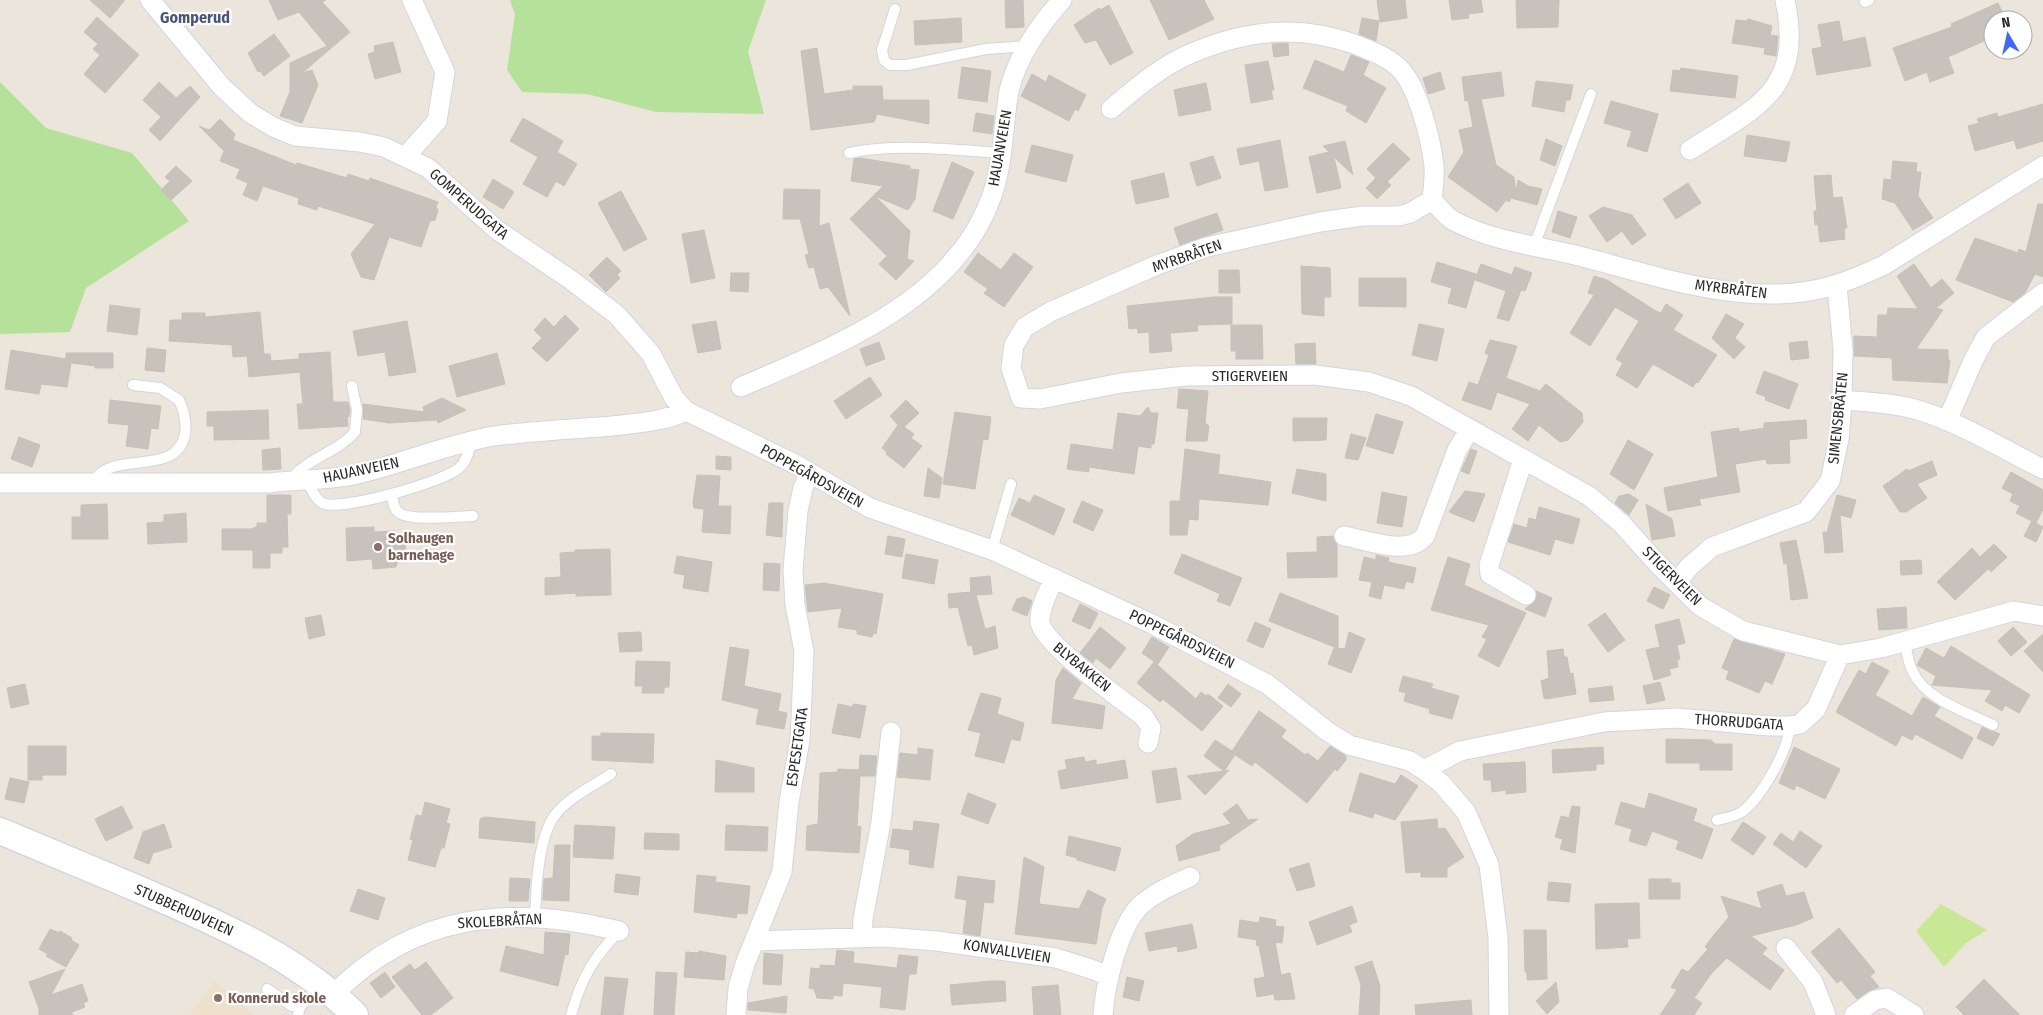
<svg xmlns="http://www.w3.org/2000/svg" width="2043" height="1015" viewBox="0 0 2043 1015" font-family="'Fira Sans Condensed',sans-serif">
<rect width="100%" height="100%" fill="#ece5dc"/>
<path fill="#ede1cc" d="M214,981l40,34h-64z"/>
<path fill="#b5e19a" d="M510,0h256l-18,51 16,63 -108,-2 -69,-18 -65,-2 -15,-22 8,-56z
M0,82l46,46 86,25 57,68 -103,67 -16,44 -70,2z"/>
<path fill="#c8e896" d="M1941,904l46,26 -21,13 -22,24 -28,-36z"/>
<path fill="#c7c2bc" stroke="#c7c0b6" d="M90,0h35l-15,18z
M269,0h57l-4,2 28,30 -48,41 10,-3 6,15 -16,38 -22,-7 10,-24v-29l37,-17 -28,-34 -21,8z
M1005,0h18l1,27 -18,1z
M1150,0h54l10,19 -45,21z
M1377,0h28l2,18 -27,4z
M1449,0h32l2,12 -15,2 1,4 -17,2z
M1516,0h43l-1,27 -41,1z
M1998,3l8,17h-13v17l-45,20 6,16 -24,9 -3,-10 -22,9 -12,-33 59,-21 -1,-3z
M1109,5l24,48 -23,12 -14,-25 -11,3 -11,-18 25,-17 1,2z
M97,17l42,38 -34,38 -21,-19 16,-19 -7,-6 5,-5 -14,-12z
M961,18l1,24 -47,3 -1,-24z
M1362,18l17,3 -3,20 -17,-7z
M1748,19l24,7 -2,9 8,1 -2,20 -12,-2 1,-6 -33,-5 4,-23 11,1z
M1839,21l4,21 22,-5 6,29 -54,9 -5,-26 10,-2 -4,-22z
M274,34l16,22 -26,20 -4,-5 -2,1 -10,-19z
M393,42l8,30 -26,7 -7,-25 7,-2 -1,-6z
M1288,43l1,12 -15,2 -2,-13z
M817,48l7,46 29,-4v-4h29l1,14h46v24l-52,-10 -3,8 -63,8 -10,-79z
M1351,55l18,7 -6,13 23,13 -20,35 -20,-12 2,-5 -45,-18 12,-28 29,12z
M1268,61l6,29h-3l2,9 -22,4 -6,-38z
M962,67l29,4 -4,31 -29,-4z
M1681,68l57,8 -3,22 -65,-7 3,-21 7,1z
M1440,72l5,17 -17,5 -5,-16z
M1501,72l3,24 -23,3 15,66 18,12 2,17 2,-14 10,6 14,3 -5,16 -26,-7 -2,4 -3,-2 -9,12 -49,-35 16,-25 -5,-22 14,-3 -5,-27 -3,1 -3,-24z
M1032,74l14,8 3,-7 37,20 -8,16 -3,-2 -6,12 -48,-25z
M1536,81l37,4 -3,15h-4l-2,12 -32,-6z
M159,82l17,16 14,-12 10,11 -40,44 -11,-11 12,-13 -18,-17z
M1206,83l5,27 -32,6 -5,-26z
M1611,101l47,13 -11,38 -20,-6 5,-15 -28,-8z
M2043,104v37l-26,8 -3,-9 -39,11 -7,-25 11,-3 -2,-4 20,-6 1,4z
M976,113l18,3 -2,18 -19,-3z
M523,118l40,23 -6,11 20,12 -13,22 -8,-5 -9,16 -24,-13 15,-27 -28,-16z
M220,119l15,15 -2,6 63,25 1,-2 50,15 1,-4 21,7 1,-3 68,24 -2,5 2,3 -3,10 -5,1 -9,26 -32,-10 -15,43 -13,-3 -10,-23 24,-30 -57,-18 -1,4 -19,-6 1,-6 -36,-12 -6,15 -14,-6 5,-12 -12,-5 4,-9 -20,-8 4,-10 -25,-25 10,4z
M1747,135l43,7 -4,20 -42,-6z
M1546,139l16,7 -7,20 -15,-6z
M1280,140l8,47 -23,4 -6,-30 -19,4 -3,-16z
M1345,141l8,34 -19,-18 7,31 -24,5 -8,-36 20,-5 -6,-6z
M1393,143l17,16 -23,23 4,3 -14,14 -11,-11 10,-10 -9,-9z
M1032,145l41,10 -7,27 -41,-10z
M1213,156l8,22 -24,8 -7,-23z
M860,158l50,8v3l9,1 -4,29 -7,11 -33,-14 35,35 -3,28 7,2 -18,19 -17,-16 8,-8 -37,-37 33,-33 -32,-5 3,-22z
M1893,161l24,2 -1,9h5l-3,24 15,22 -20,12 -18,-27 -13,-4 2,-20 7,1z
M952,162l22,10 -21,47 -20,-8z
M176,166l16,15 -21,19 -10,-10 9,-9 -5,-4z
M1164,173l5,24 -33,7 -5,-23z
M1831,175l2,23 9,-1 5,31h-3l1,11 -25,3 -2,-18 -3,1 -1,-14h3l-3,-35z
M493,179l21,13 -11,17 -20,-12z
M1688,183l13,20 -25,16 -13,-20z
M784,189l36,1 -1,36 10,-3 21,93 -22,-29 -8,2 -6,-22 -5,1 -4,-13 4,-1 -9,-35h-17z
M621,191l26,48 -23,12 -26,-48z
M2038,204h5v73l-8,-3 -10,19 -12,9 -57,-22 19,-42 43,15 1,-4 7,3z
M1603,207l29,8 14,20 -14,10 -10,-14 -15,11 -18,-26z
M1558,211l19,6 -7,21 -18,-6z
M1217,213l6,17 -43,15 -6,-17z
M704,230l11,48 -24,5 -9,-49z
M978,253l23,17 13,-17 19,14 -29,40 -20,-14 4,-4 -24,-17z
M607,257l14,14 -4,4 3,3 -14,14 -17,-17z
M1437,262l39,12 -10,34 -18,-5 4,-15 -21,-6z
M1481,264l31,11 3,-8 17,6 -7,18 -4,-1 -12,31 -12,-3 9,-27 -31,-11z
M1914,264l17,24 11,-9 12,14 -18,15 7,2 -27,39 32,1v10h2l-3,23 -54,-3 -1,-22 -38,-2v-20l23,1 1,-22h9l1,-7 30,1 -21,-33z
M1301,266l29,2 1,29h-7v19l-22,-2z
M1219,270h20l1,23h-21z
M731,273h18l-1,19 -18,-1z
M1594,276l13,4 49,31 5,2 5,-9 17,11 -10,15 44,25 -19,28 -2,-1 -3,5 -40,-23 -16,24 -21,-13 7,-12 -7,-4 23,-38 -24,-14 -25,39 -20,-13 24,-38 -6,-2z
M1359,278h47v29l-47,-1z
M1214,297h18v27l-35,1 1,6 -28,2 2,18 -22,2 -1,-21 -11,1 -1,-5 -8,1 -2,-23z
M110,305l30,4 -3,26 -30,-4z
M260,312l4,42h6l1,7 28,-2v-5l31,-2 3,50h15l2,8 -1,7 -2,-1 1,10 -49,3 -2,-25h6l-3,-32 -51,5 -2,-21 -14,1 -1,-12 -63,-4 1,-21h12v-7h23v4z
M1726,314l18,10 -9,14 10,9 -11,12 -22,-21z
M565,315l14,14 -32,33 -15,-14 10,-10 -8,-8 11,-12 9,9z
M407,321l9,51 -27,4 -4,-24 -27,4 -5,-25z
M716,321l5,28 -23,4 -6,-28z
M1419,324l25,5 -7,32 -25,-6z
M1231,325h31l1,34h-27v-8h-5z
M1490,340l27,6 -11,32 34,13 6,-7 36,29 1,9 -15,18 -8,2 -21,-17 -11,16 -16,-12 18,-25 -33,-12 -6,18 -29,-10 7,-18 9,3 11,-30 -4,-2z
M1807,341l2,17 -18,2 -2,-17z
M879,342l6,17 -19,7 -6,-17z
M1315,343l1,21h-20l-1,-20z
M147,348l19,2 -2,22 -19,-2z
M11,350l55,9v-6h47v15h-18v-2l-24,-3 -4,24 -26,-3 -2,10 -34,-5z
M497,353l8,31 -48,13 -8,-31z
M1764,371l34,13 -9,25 -24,-9 1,-3 -10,-4z
M870,377l12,18 -36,24 -12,-18z
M1179,389l29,2 -3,32 4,3 -2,15h-21l3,-32 -12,-1z
M442,398l24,12 -28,13 -1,-3 -48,3 -26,-4v-15l61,8 -1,-5z
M110,400l51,6 -3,23 -7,-1 -3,21 -22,-3 3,-21 -21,-2z
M906,400l13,13 -15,14 10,7 -3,4 11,8 -18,22 -18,-14 1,-2 -5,-4 16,-23 -8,-9z
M1148,407l3,6h7l-4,31h-3v4l-13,-2 -4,28 -45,-7v5l-22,-3 4,-25 42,6 5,-37 22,3z
M268,410l1,29 -55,1v-14h-7v-14z
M955,412l36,5 -3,23 -5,-1 -8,50 -32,-5z
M1376,414l27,8 -10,32 -27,-8z
M1293,418h34l-1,22 -33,1z
M1806,420l1,18 -18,2 1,23 -23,1 -1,-5 -31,5 5,28 -41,7 2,6 -33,6 -4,-23 54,-11 -7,-45 28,-4v4l25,-4v-5z
M1351,434l15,4 -8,22 -13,-2z
M19,437l21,8 -8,22 -21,-8z
M1628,440l25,14 -19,36 -24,-16z
M280,448l1,21 -18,1 -1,-20z
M1185,449l35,6 -2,19 53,8 -3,23 -69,-6 -1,21 -9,-1 -2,16h-17v-34h10z
M1471,449l6,2 -8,23 -8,-3z
M716,456l15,1v13l-15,-1z
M1932,461l5,14 -20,9 10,14 -21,14h-6l-17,-26 24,-17 1,2z
M928,468l14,10 -3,20 -15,-2z
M1297,469l29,5v27l-34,-8z
M2011,472l32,18v19l-7,14 -20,-10 4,-7 -10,-5 3,-7 -11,-6z
M697,475l23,1 -2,30h13l-1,28 -28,-2 2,-23 -10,-1 -1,-5z
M1465,491l20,3 -11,28 -25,-10z
M1382,492l25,5 -5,30 -25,-4z
M1629,494l9,6 -9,15 -14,-12 4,-7z
M267,495h24v19h-4l1,33h-6v6h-12v15h-17v-18h-31v-21h28l7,-2v-4h10z
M1034,495l31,14 -11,26 -43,-20 8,-17 11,5z
M1837,495l19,5 -5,18 -11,-3 3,37 -18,1 -2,-21h4z
M1082,501l21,9 -10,21 -20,-9z
M769,503h14l-1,34 -16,-2z
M107,504l1,35h-36v-22h9v-12z
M1646,504l26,15 3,17 -23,4z
M1539,507l41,12 -7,25 -18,-5 -5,16 -42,-13 6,-18 13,4 2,-10 7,2z
M186,513l1,29 -39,2 -1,-21 17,-1v-7z
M2032,521l11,6 -7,15 -12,-6z
M374,527v5l21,-1v10l10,-1 1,20 -8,1 -2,6 -23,2 -1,-10 -25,2 -1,-33z
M888,536l17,3 -3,18 -17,-3z
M1333,536l4,9v32l-49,1 -1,-25 30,-1v-15z
M1796,540l12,58 -17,2 -4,-37 -3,1 -4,-21z
M1994,544l13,13 -16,15 -3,-3 -33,31 -18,-18 35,-34 8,9z
M610,549l1,46 -35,1v-3l-31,2v-17l16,-1 -1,-24 15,-1v-2z
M906,554l32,6 -4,24 -32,-6z
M1182,554l60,24 -12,28 -13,-5 3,-7 -46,-21z
M1376,555l13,3 -1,4 28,6 -3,15 -7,-2 -2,8 -20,-4 -3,14 -12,-3 3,-14 -13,-2 5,-23 12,3z
M677,556l35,6 -4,30 -25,-4 2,-13 -11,-2z
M1448,557l22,7 -6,21 62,28 -27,54 -21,-11 9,-17 -5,-2 7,-12 -58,-15z
M1921,560l1,14 -21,1 -1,-14z
M764,563l16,1 -1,27 -16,-1z
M990,576l2,18 -16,1 9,34 10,-3 3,22 -24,7 -2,-10 -4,1 -10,-39 -9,1 -1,-14 23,-2 -1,-14z
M824,583l59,11 -7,40 -3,-1 -1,4 -15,-3v-4l-19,-3 4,-19 -34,4 -3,-27z
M1654,587l16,8 -7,14 -16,-8z
M1536,591l16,7 -7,19 -20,-8 10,-8z
M1280,593l58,23v32l7,1 4,-17 16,7 -14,34 -23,-9 6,-16h3l-68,-27z
M1024,597l8,4 -5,15 -15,-6 5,-11z
M1080,604l18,9 -8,16 -18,-8z
M1906,607l1,21 -28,2 -2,-21z
M1605,613l20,27 -17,12 -20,-27z
M321,615l4,20 -16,4 -4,-21z
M1679,619l6,24 -8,2 3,14 -3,1 1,7 -9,2 2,6 -17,5 -8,-30 14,-3 -5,-22z
M1255,622l16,7 -8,19 -16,-7z
M1100,627l26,21 -16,21 -14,-11 -3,5 -13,-10z
M2013,627l14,15 -16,14 -13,-15z
M641,632l1,19 -22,1 -2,-19z
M2043,634v38l-19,-21z
M1152,637l17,10 -11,17 -16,-11z
M1734,639l51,15 -13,30 -7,-3 -6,12 -33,-14 3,-8 -7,-3z
M1951,646l79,49 -11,18 -14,-8 -3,6 -17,-10 7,-11 -60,-5 4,-9 -19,-11 9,-17 18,10z
M730,647l19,3 -5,36 37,8 -3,17 9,2 -3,16 -28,-5 3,-15 -37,-9z
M1563,649l1,8h3l3,17 3,-1 3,21 -30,5 -2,-1 -3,-17 8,-3 -2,-27z
M636,661l34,1 -1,25h-5v6h-22l1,-7h-8z
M1154,662l42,37 5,-7 5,4 2,-2 15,12 -21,25 -39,-32 -3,3 -23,-19z
M1872,662l17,9 -14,24 37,21 11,-19 17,10 -6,9 39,22 -11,21 -47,-25 -3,6 -10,-5 -6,11 -60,-34 23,-42 7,4z
M1063,668l18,15 -9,16 33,7 -3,23 -50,-6 4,-43z
M1403,676l30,8 -2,4 28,8 -7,23 -23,-6 1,-4 -26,-8 2,-8 -7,-2z
M1660,682l5,18 -18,4 -4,-18z
M25,684l4,20 -18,4 -4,-20z
M1228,684l13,10 -10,13 -13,-9z
M1612,686l2,14 -24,2 -2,-13z
M981,693l20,5 -4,16 27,9 -4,18 -9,-2 -7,24 -29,-7 6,-23 -13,-3z
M838,704l15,3v-3l13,2 -6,32 -28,-5z
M1259,711l27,19 -5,7 24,18 2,-2 11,8 12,-15 16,10v4l-9,11 -2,-2 -28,34 -52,-41 -3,4 -17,-11 -11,16 -20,-15 11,-16 17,11z
M1982,727l18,7 -7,12 -16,-8z
M601,733l53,1 -1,29 -61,-3v-24h9z
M1666,739l45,1 4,4h17v26h-32v-7h-34z
M28,746h38v29h-24v5h-14z
M1603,747l1,17h-8v6l-43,3 -1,-23z
M1794,747l46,22 -15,30 -29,-14 -2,5 -15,-7z
M918,748l15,2 -3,30 -33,-3 3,-24 18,2z
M860,755l17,1 -2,20h-15l-3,50 4,1 -2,26 -53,-3 1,-24 11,-2 2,-51 18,-1v-3l21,1z
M1084,757l1,5 11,-2v5l29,-5 3,18 -67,11 -3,-18 9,-2 -2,-9z
M716,760l38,8v24h-39z
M1525,762l1,30 -20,2v-4l-14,2 -1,-12h-7l-1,-16z
M1176,768l5,31 -24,4 -5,-32z
M1229,770l-24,25 -18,-19 37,-5z
M1360,773l35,11 6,-9 17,11 -23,34 -21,-7 -1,5 -24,-7z
M10,778l19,4 -5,21 -19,-4z
M968,793l28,11 -8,20 -27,-10z
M1649,793l48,16 -4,12 20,8 -11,30 -26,-10 3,-8 -27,-10 -6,15 -17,-5 3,-12 -17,-5 6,-22 24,7z
M425,802l25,7 -4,14 4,1 -6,24h-3l-6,19 -27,-7 5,-20 -3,-1 6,-24 6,1z
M1237,804l11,16 10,-1 -39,27 1,4 -41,11 -3,-15 17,-12 38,-10 -8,-10z
M122,806l11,22 -27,13 -11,-22z
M1572,806l8,1 -5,46 -15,-4 3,-10 -8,-2 6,-21 8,2z
M485,817l50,5 -1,21 -55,-5 1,-19z
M1437,819l1,10 7,-1 19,29 -17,11v9h-26v-5l-15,1 -5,-51z
M914,821l25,3 -6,44 -24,-4 1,-14 -20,-3 3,-18 20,2z
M1743,822l23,15 -13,18 -22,-15z
M164,824l8,23 -19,6 -4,11 -15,-6 9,-26z
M575,825l40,2 -2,32 -40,-2z
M726,825l42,2 -1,24 -42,-1z
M1800,831l22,15 -16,22 -33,-24 8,-11 12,9z
M645,833l34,1v16l-35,-1z
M1069,836l52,12 -6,23 -38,-11v-2l-11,-3z
M555,845h15l-1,56 -26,-1 1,-21 9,-1z
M1024,857l20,10 -5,37 40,5 9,-19 18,9 -4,9 -6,36 -81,-10z
M1309,863l6,23 -18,5 -8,-22z
M616,874l24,3 -2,18 -24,-3z
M697,875l19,2 -1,5 35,4 -3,28 -10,-1 -1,5 -42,-6z
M958,876l37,5 -2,22 -9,-1 -4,34 -17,-3 4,-33 -12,-2z
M510,878l20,1 -2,22h-19z
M1649,879h22v4h9v16h-31z
M1549,882l22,2 -2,18 -22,-2z
M1782,884l4,12 18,-4 9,26 -17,7 -45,11 16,12 -5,6 22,16 -14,20 -43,-32 -16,16 -17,24 8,5 -8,12h-34l17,-25 -6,-3 11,-18 6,3 20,-23 -3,-2 8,-11 16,-19 -8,-21 41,13 -5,-17z
M358,889l27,9 -7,22 -28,-9z
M1639,903l1,35 -13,1 1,8 -32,2 -1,-45z
M1352,906l5,16 -8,3 3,7 -35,13 -8,-23z
M1260,917l16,3 -1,6 9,1 -2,16 -7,-1 6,33 9,-2 5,26 -20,1 -1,-6 -17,3 -3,-18 11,-2 -6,-31 -3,-1 1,-5 -19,-3 2,-17 19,3z
M1192,924l5,24 -19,4 -1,-6 -28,5 -4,-18z
M1839,928l36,44 -5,4 9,11 -10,4 -12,8 -16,-19 -4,3 -26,-31z
M50,929l9,4 1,-2 12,7 -1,2 8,5 -13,22 -20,-11 2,-2 -9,-5z
M1524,930h22l1,49 -20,1v-8h-2z
M545,932l25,2 -2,21 -3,-1 -7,32 -58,-15 6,-25 38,9z
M837,950l17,2 -1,11 44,5 2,-13 19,2 -2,17h-7l-4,36 -25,-3 2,-20 -39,-4 -1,13 -9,-1v4l-16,-1 -3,-9 -5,-1 2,-20 9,1v-4l15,1z
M699,951l27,5 -2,24 -40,-3 2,-25 12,1z
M764,953l19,2 -2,30 -18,-1z
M1372,961l8,25 -1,29h-20l2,-30 -6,-18z
M426,962l27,36 -22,17h-9l-30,-38 18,-13 5,6z
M65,969l-14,26 31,-11 6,17 -5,2 2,4 -13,5v3h-33v-6l-10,-27z
M385,972l10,15 -14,11 -11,-15z
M656,972l21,1 -3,42h-20z
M605,977l23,2 -5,36h-22z
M1127,977l17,4 -5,20 -16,-4z
M1984,979l36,36h-56l-8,-8z
M990,981h15l1,20 -54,4 -2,-20z
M1556,982l3,20 -12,12 -11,-13z
M1058,985l3,30h-27l-2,-28z
M787,996l-1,17 -38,-3v-7z
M1471,1000l1,15h-56l-1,-10z"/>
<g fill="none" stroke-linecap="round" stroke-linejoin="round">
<g stroke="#d2d5e2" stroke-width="12">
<path id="lane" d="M1865,2l4,-2
M895,9l-13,41 2,10 6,5h17l79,-16 42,-3
M849,153c49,-10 103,-3 153,0
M1534,246l57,-152
M291,480c15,-22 46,-27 64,-48l2,-22 -5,-24
M307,481c4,7 8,18 15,22 17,9 122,-21 137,-35 8,-7 10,-17 12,-27
M93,483c16,-35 84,-4 92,-49 2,-12 -1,-23 -6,-34l-19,-12 -27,-3
M392,494c1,6 1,14 6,18 10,10 59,4 75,4
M992,550l19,-66
M1905,642c2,10 3,22 8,30 13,28 54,40 80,53
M1717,820c7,-2 16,-3 23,-7 18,-10 51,-66 49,-87
M535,916c1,-28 3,-78 20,-101 14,-18 38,-29 56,-41
M267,989l25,17 8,1
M298,1015l2,-8 19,-21
M571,1015c11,-38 21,-55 48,-84"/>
</g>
<g stroke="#d2d5e2" stroke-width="21">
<path id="street" d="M150,0l71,86 29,27 23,14 22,9 65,6 24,5 44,21 69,62 74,50 46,35 34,39 23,44 12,13 109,53 75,44 122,42 160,74 115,60 60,47 22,14 61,16 14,9 17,13 25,29 23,53 9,72 1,78
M1111,109c25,-21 50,-43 81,-56 54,-23 106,-29 162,-9 15,6 32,12 44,23 20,18 33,73 36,99 1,11 -1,23 -2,34 7,7 14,17 22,21 33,18 80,25 117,33 65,16 138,42 205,40 39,0 73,-12 108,-29l159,-99
M1690,150c67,-43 114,-59 95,-150
M406,156l31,-35 8,-49 -33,-72
M1432,200l-22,13 -11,3h-36l-43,6 -113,25 -50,18 -105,46 -27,16 -11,18 -3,23 10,30 19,1 81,-16 65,-7 129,-1 54,7 42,14 178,100 33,28 33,37 45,45 43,25 97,24 41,-7 133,-37 29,5
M741,387c101,-44 231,-93 257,-213 6,-28 6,-56 11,-83 7,-32 31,-67 53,-91
M1842,400c25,2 51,3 76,10 43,13 85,39 125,59
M1947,421l27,-62 12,-22 57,-44
M1523,460l-34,105 1,9 36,21
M0,483h268c30,-4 60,-2 90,-9 46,-11 90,-30 136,-38 39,-5 79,-7 118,-10 26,-3 50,-4 74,-15
M1344,536c24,4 63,21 81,0l32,-86 13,-21
M1054,578c-5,13 -15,29 -14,44 3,23 83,78 104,95l7,11 -3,15
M1677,582l12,-15 23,-20 94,-35 24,-31 9,-42 3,-39 1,-50 -6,-65
M1424,770l36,-19 144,-29 73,-4 92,8h20l11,-2 16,-15 24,-54
M862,937l1,-18 18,-97 10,-90
M756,941l128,-4 53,4 119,17 38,12 15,7
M1786,948l27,34 13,33
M333,995c80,-82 179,-91 286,-64
M736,1015l2,-27 7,-24 37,-92 7,-70 11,-62 4,-89 -9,-46 -2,-35 5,-59 5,-23 7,-15
M1103,1015c2,-30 16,-91 39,-111 14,-12 31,-19 48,-27
M1854,1015l21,-15 12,-2 27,17"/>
</g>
<g stroke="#d2d5e2" stroke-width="29">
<path id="secondary" d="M0,831c45,19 91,38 136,57 77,33 159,67 219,127"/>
</g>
<use href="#lane" stroke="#fff" stroke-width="10"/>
<use href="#street" stroke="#fff" stroke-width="19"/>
<use href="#secondary" stroke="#fff" stroke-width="26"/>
</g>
<g fill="#8d6e63" stroke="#fff" stroke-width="2">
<circle cx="378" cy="547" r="5"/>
<circle cx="218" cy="998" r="5"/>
</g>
<g text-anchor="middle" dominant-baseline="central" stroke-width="4.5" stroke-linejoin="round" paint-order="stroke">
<g font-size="15" fill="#2a2a2a" stroke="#fff">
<text transform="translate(1000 148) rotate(-80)">HAUANVEIEN</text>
<text transform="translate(469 204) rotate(41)">GOMPERUDGATA</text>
<text transform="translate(1187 256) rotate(-19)">MYRBRÅTEN</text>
<text transform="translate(1731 289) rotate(7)">MYRBRÅTEN</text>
<text x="1250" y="376">STIGERVEIEN</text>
<text transform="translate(1838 418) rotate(-84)">SIMENSBRÅTEN</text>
<text transform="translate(361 470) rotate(-12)">HAUANVEIEN</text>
<text transform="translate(812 476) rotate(29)">POPPEGÅRDSVEIEN</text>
<text transform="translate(1672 576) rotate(45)">STIGERVEIEN</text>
<text transform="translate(1182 639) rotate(26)">POPPEGÅRDSVEIEN</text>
<text transform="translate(1082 667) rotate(39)">BLYBAKKEN</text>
<text transform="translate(1739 722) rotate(4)">THORRUDGATA</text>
<text transform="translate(797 747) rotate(-82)">ESPESETGATA</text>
<text transform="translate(184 910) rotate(24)">STUBBERUDVEIEN</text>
<text transform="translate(500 921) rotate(-3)">SKOLEBRÅTAN</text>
<text transform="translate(1007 951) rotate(9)">KONVALLVEIEN</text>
</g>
<g font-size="15" font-weight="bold" fill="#785e54" stroke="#fff" text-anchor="start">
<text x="388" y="538">Solhaugen<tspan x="388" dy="17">barnehage</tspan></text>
<text x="228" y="998">Konnerud skole</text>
</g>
<g font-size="16" font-weight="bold" fill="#4b557a" stroke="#fff">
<text x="195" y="17">Gomperud</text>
</g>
</g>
<g transform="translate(2008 35) rotate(351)"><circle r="24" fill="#ffffff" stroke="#aaaaaa"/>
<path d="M0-4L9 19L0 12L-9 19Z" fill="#4068f5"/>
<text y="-8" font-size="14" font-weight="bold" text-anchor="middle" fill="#2a2a2a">N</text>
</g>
</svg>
